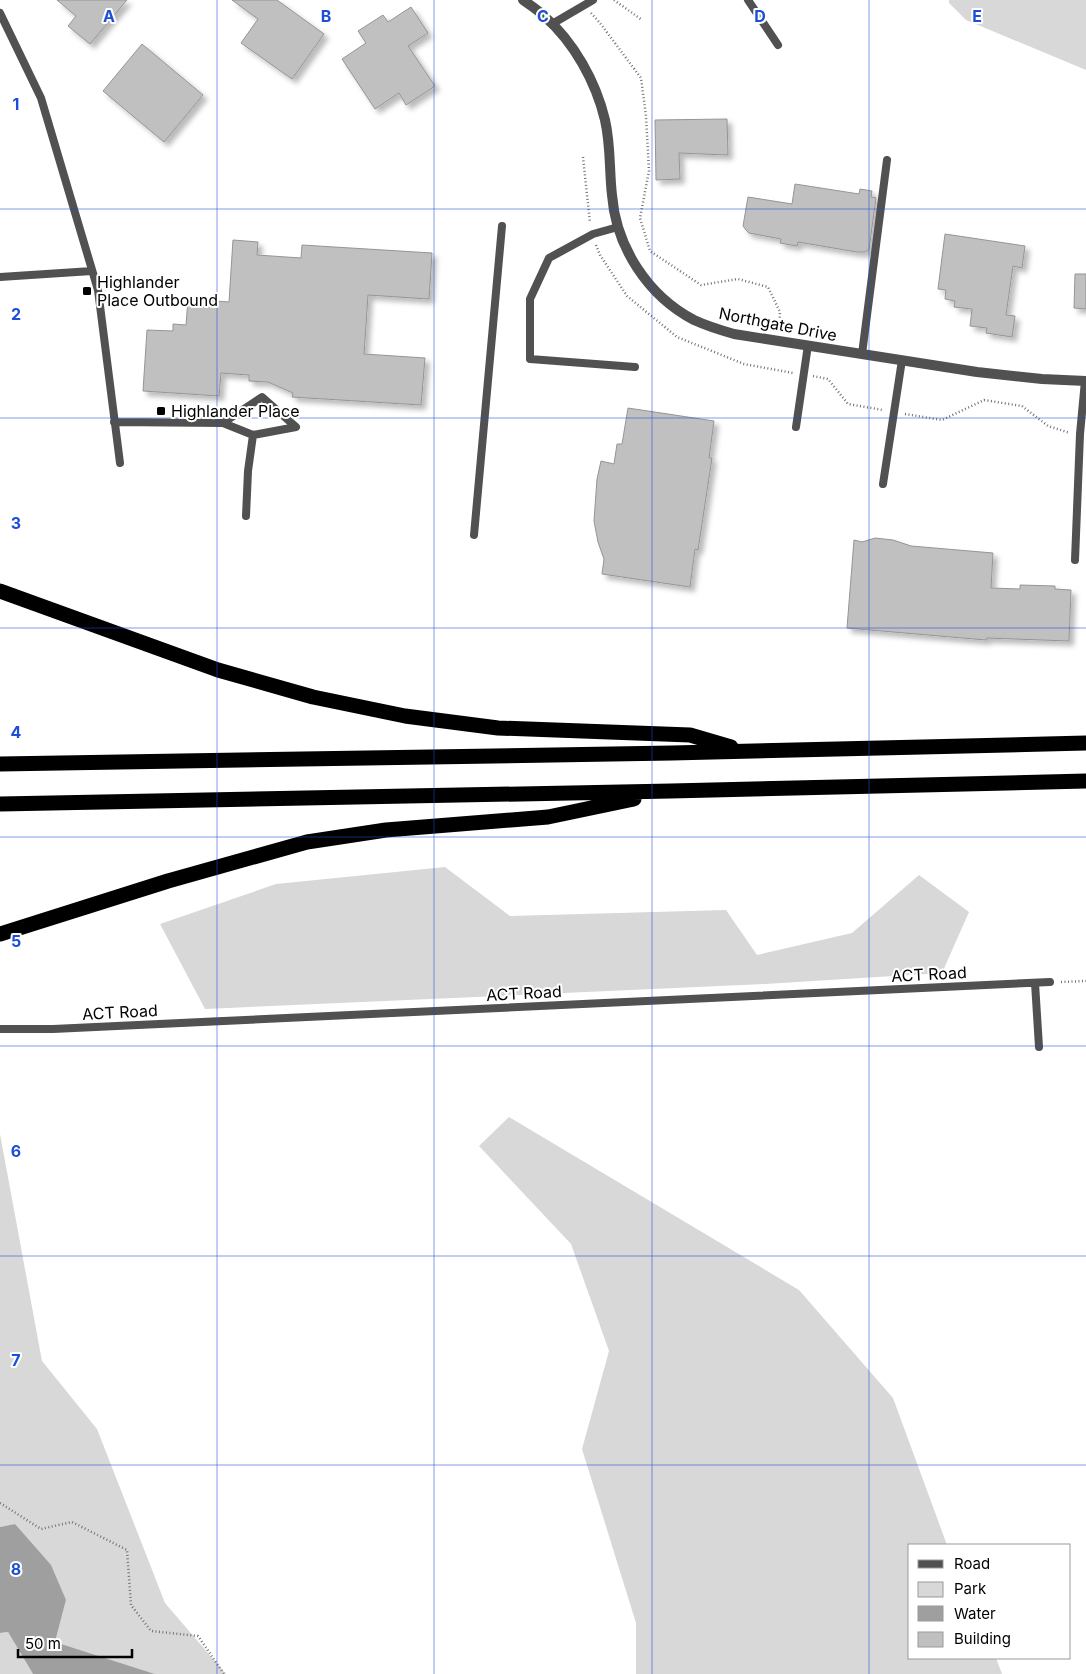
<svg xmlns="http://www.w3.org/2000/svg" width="1086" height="1674" viewBox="0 0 1086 1674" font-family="Inter,sans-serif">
<defs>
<filter id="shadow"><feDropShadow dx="4.5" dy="4.5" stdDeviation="2.5" flood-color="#0004"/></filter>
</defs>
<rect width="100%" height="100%" fill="#fff"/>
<path fill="#d8d8d8" d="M949,0h137v70l-120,-50 -17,-17z
M445,867l65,49 216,-6 31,45 95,-22 67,-58 50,37 -27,61 -177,11 -560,25 -45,-85 116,-40z
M509,1117l290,173 94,108 54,147h-37v113h86l6,16h-366v-51l-54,-174 27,-98 -38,-107 -92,-98z
M0,1134l42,227 55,68 68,174 61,71h-71l-100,-32 11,-42 -51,-76 -15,3z
M8,1632l25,42h-33v-41z"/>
<path fill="#9f9f9f" d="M15,1524l36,41 15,35 -11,42 100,32h-122l-25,-42 -8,1v-106z"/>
<path fill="#c0c0c0" stroke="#959595" filter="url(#shadow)" d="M57,0h70l-37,44 -22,-18 8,-10z
M232,0h45l47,34 -32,45 -51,-36 17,-24z
M411,7l17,26 -20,13 27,40 -29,19 -7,-12 -24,16 -33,-50 24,-16 -8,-12 25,-16 5,7z
M142,44l61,51 -39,47 -61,-51z
M727,119l1,36 -49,-2 1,26 -24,1 -1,-60z
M795,184l64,10 1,-5 12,2 -1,6 5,1 -7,51 -4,3h-8l-59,-10 -1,4 -17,-3 1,-4 -32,-6 -3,-3 -3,-4 5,-29 44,7z
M945,234l80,12 -3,22 -9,-2 -7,49 9,1 -3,21 -26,-4 1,-5 -17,-2 2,-17 -18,-2 1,-6 -10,-2 1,-9 -8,-1z
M233,240l25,2 -1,13 44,3 1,-13 130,8 -3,46 -61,-4 -4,59 61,4 -4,47 -129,-8 1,-4 -25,-11 -19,-1v-6l-28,-2 -2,23 -76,-5 4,-61 26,1v-7l13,1 2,-26 41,3z
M1075,274h11v35l-12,-1z
M628,408l86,13 -5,37h3l-14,92 -3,-1 -5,38 -88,-13 2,-15 -6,-17 -4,-21 3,-42 4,-18 13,3 3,-20h5z
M875,538l18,2 18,6 82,7 -2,35 29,1v-4l35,1v3l16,1 -2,51 -82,-3 -1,2 -139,-12 7,-88 8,2z"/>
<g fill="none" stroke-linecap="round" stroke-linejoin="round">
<path stroke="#737373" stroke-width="2.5" stroke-dasharray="1 2.5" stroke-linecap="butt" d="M614,0l28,20
M591,13l9,10 41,55 5,38 3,55 -9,47 10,33 51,34 37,-6 30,8 12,25 -1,17
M583,157l7,66
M596,245l4,10 27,41 50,41 67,27 49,9
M813,376l15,3 20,25 35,6
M905,414l37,6 42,-20 38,6 26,20 22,7
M1061,982l25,-1
M0,1503l41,26 31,-7 55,28 4,55 20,26 47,5 26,38"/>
<path stroke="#515151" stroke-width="8" d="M748,0l30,45
M0,13l41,85 57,192 22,173
M552,24l41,-24
M618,227l-25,7 -44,24 -19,41v60l105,8
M0,277l92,-6
M862,354l25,-194
M114,422l109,1 39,-26 34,30 -43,8 -5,36 -2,45
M223,423l30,12
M796,427l12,-82
M883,484l19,-124
M474,535l28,-309
M1075,560l5,-126 5,-53
M1035,983l4,64
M0,1029h53l997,-47"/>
<path stroke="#515151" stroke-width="10" d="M523,0c7,5 15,10 21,16 30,26 52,66 61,104 6,26 4,49 7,75 4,52 36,101 82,125 13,6 26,10 40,14l243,38 65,7 44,2"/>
<path stroke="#000" stroke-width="15" d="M0,591l218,79 95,27 92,19 93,12 192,7 41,12
M0,764l672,-11 414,-10
M0,804l671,-13 415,-10
M0,934l168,-53 139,-39 79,-12 162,-13 86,-18"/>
</g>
<path fill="none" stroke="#1d4ed8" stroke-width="1" stroke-opacity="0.55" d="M217,0v1674M434,0v1674M652,0v1674M869,0v1674M0,209h1086M0,418h1086M0,628h1086M0,837h1086M0,1046h1086M0,1256h1086M0,1465h1086"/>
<g fill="#000" stroke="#fff" stroke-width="2">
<rect x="82" y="286" width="10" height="10" rx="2.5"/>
<rect x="156" y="406" width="10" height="10" rx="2.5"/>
</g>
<g text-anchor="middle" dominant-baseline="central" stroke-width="4" stroke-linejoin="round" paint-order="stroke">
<g font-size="16" fill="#000" stroke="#fff" text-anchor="start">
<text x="97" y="282">Highlander<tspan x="97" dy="18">Place Outbound</tspan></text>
<text x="171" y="411">Highlander Place</text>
</g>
<g font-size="16" fill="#000" stroke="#fff">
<text transform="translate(778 324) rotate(11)">Northgate Drive</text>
<text transform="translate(929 974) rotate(-3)">ACT Road</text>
<text transform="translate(524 993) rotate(-3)">ACT Road</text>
<text transform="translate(120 1012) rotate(-3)">ACT Road</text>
</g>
</g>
<g font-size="16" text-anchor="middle" font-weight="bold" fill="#1d4ed8" stroke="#fff" stroke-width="4" stroke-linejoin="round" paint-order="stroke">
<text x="109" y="22">A</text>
<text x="326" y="22">B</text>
<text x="543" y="22">C</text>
<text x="760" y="22">D</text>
<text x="977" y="22">E</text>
<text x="16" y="110">1</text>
<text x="16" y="320">2</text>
<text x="16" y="529">3</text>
<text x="16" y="738">4</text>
<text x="16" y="947">5</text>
<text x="16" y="1157">6</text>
<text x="16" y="1366">7</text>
<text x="16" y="1575">8</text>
</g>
<rect x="908" y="1544" width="162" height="115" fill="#ffffff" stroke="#999999"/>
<rect x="918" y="1560" width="25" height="8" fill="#515151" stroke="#999999"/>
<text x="954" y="1569" font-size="15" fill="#000000">Road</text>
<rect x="918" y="1582" width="25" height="15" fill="#d8d8d8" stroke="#999999"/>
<text x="954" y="1594" font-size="15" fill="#000000">Park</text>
<rect x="918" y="1606" width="25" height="15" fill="#9f9f9f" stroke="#999999"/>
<text x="954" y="1619" font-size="15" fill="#000000">Water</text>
<rect x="918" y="1632" width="25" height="15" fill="#c0c0c0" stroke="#999999"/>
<text x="954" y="1644" font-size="15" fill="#000000">Building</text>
<path d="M18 1649v8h114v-8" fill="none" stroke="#000000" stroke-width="2.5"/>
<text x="25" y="1649" font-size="15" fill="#000000" stroke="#ffffff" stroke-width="4" paint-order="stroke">50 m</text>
</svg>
